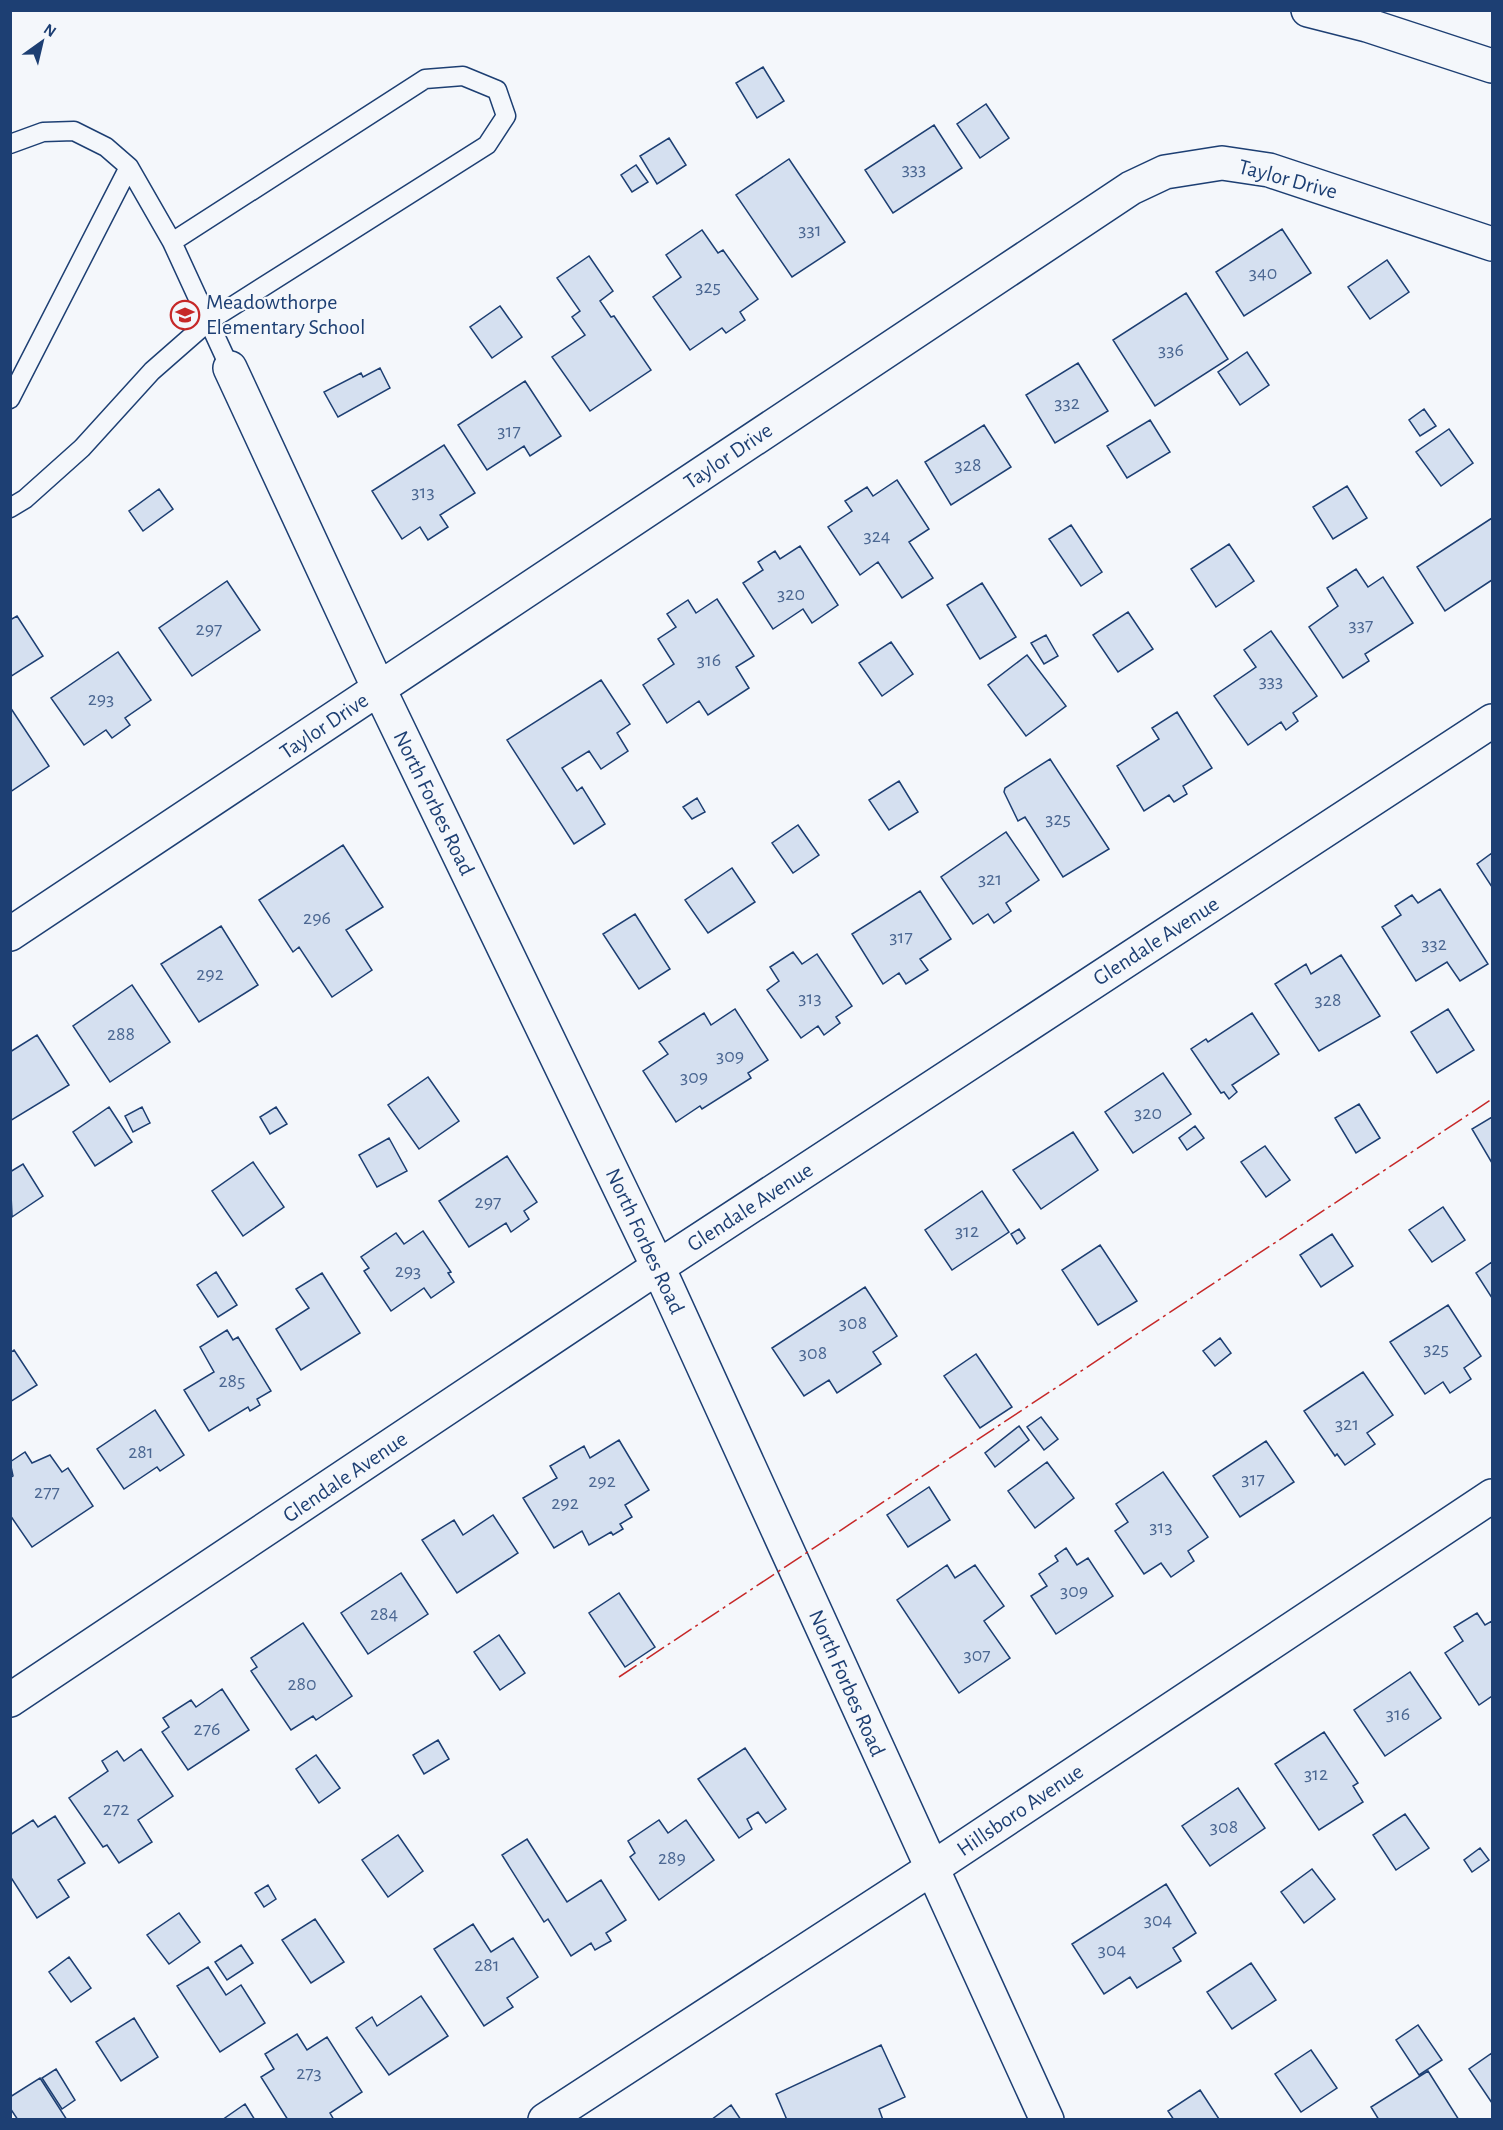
<svg xmlns="http://www.w3.org/2000/svg" width="1503" height="2130" viewBox="0 0 1503 2130" font-family="'Alegreya Sans',sans-serif">
<rect width="100%" height="100%" fill="#f4f7fb"/>
<path fill="#d5e0f0" stroke="#1d3f73" stroke-width="1.5" d="M763,67l21,34 -27,17 -21,-35z
M986,104l23,34 -29,20 -23,-34z
M934,125l28,43 -69,45 -28,-43z
M669,138l17,27 -29,19 -17,-28z
M789,159l56,83 -53,35 -56,-82z
M636,165l12,17 -16,10 -11,-17z
M1282,229l29,44 -67,43 -28,-44z
M702,230l16,23 5,-3 35,49 -18,13 5,8 -19,13 -4,-5 -32,22 -37,-53 28,-20 -15,-22z
M589,256l24,35 -13,10 11,16 3,-1 37,54 -61,41 -38,-54 33,-22 -13,-18 8,-6 -23,-33z
M1387,260l22,32 -39,27 -22,-32z
M1186,293l42,66 -73,47 -42,-66z
M500,306l22,31 -30,21 -22,-31z
M1247,352l22,33 -29,20 -22,-33z
M1078,363l30,48 -53,32 -29,-48z
M380,368l10,20 -52,29 -14,-25 37,-19 2,4z
M525,381l36,55 -31,20 -6,-10 -37,24 -29,-45z
M1424,409l12,17 -16,10 -11,-16z
M1150,420l20,32 -43,26 -20,-32z
M984,425l27,42 -60,38 -26,-43z
M1449,429l24,34 -32,23 -25,-34z
M444,445l31,48 -35,22 8,12 -20,13 -8,-13 -18,12 -30,-48z
M897,480l32,49 -20,13 24,36 -31,20 -24,-36 -18,13 -32,-48 24,-16 -7,-10 22,-14 6,9z
M1347,486l20,32 -34,21 -20,-32z
M159,489l14,20 -30,22 -14,-20z
M1492,518v62l-47,31 -28,-44z
M1071,525l31,47 -21,14 -32,-47z
M1229,544l25,37 -38,26 -25,-38z
M800,546l38,59 -26,18 -9,-14 -30,20 -30,-46 20,-13 -5,-8 17,-11 5,8z
M1356,569l12,18 15,-10 30,46 -48,31 4,7 -26,17 -34,-51 29,-21 -11,-18z
M227,581l33,49 -68,46 -33,-48z
M982,583l34,54 -36,22 -33,-54z
M717,599l37,57 -18,11 13,21 -41,27 -9,-14 -32,22 -24,-38 31,-21 -16,-25 18,-12 -9,-13 21,-14 8,13z
M1128,612l25,37 -35,23 -25,-37z
M17,616l26,40 -33,21v-57z
M1271,631l46,65 -24,17 5,8 -12,9 -5,-8 -33,23 -34,-49 42,-29 -12,-17z
M1046,635l12,21 -14,8 -13,-21z
M891,642l22,32 -31,22 -23,-33z
M118,652l33,48 -26,18 5,7 -18,13 -6,-8 -22,15 -33,-47z
M1027,655l39,51 -40,30 -38,-51z
M601,680l29,44 -13,9 11,18 -27,18 -12,-18 -27,17 15,23 5,-4 23,37 -31,20 -67,-104z
M10,707l39,59 -39,26z
M1177,712l35,56 -29,18 4,8 -13,8 -5,-7 -25,16 -27,-45 42,-27 -7,-11z
M1050,759l59,90 -46,28 -38,-60 -7,4 -14,-29 1,-4z
M899,781l19,31 -29,18 -20,-30z
M697,798l8,14 -13,7 -9,-12z
M798,825l21,30 -26,18 -21,-30z
M1006,832l33,48 -33,23 5,8 -17,12 -6,-9 -15,10 -32,-47z
M343,845l40,62 -37,23 26,40 -40,27 -33,-50 -6,5 -34,-52z
M1492,853v34l-15,-23z
M732,868l23,34 -47,31 -23,-33z
M1440,889l48,75 -28,17 -13,-19 -31,19 -34,-54 19,-12 -6,-9 17,-11 6,8z
M920,891l31,48 -31,20 8,11 -22,14 -7,-11 -16,11 -31,-50z
M635,914l35,55 -31,20 -36,-55z
M221,926l37,59 -59,37 -38,-58z
M793,952l9,12 15,-10 35,52 -16,11 4,6 -16,12 -6,-9 -17,12 -34,-48 12,-9 -9,-14z
M1341,955l39,61 -61,35 -44,-67 31,-20 5,10z
M132,985l38,57 -60,40 -37,-56z
M735,1009l33,51 -20,13 3,5 -49,31 -2,-3 -24,16 -33,-51 25,-17 -9,-12 45,-29 7,12z
M1448,1009l26,41 -37,23 -26,-41z
M1252,1013l27,41 -47,31 5,7 -8,7 -5,-7 -3,1 -30,-44 15,-10 2,3z
M37,1035l32,50 -59,36v-69z
M1163,1073l28,41 -58,39 -28,-41z
M428,1077l31,44 -40,28 -31,-44z
M1359,1104l21,34 -24,15 -21,-35z
M109,1107l23,35 -37,24 -22,-34z
M142,1107l8,16 -17,9 -8,-16z
M276,1107l11,17 -17,10 -10,-17z
M1492,1117v46l-20,-34z
M1195,1126l9,12 -17,12 -8,-12z
M1073,1132l25,38 -57,39 -28,-39z
M389,1138l18,33 -30,16 -18,-32z
M1265,1146l25,34 -24,17 -25,-35z
M507,1156l30,46 -13,9 5,8 -18,13 -5,-9 -37,24 -30,-46z
M253,1162l31,45 -41,29 -31,-45z
M23,1164l20,32 -31,21 -2,-45z
M982,1191l27,41 -57,38 -27,-40z
M1443,1207l22,33 -33,22 -23,-32z
M1019,1229l6,9 -8,6 -6,-10z
M423,1231l28,41 -3,1 6,9 -23,16 -7,-10 -33,23 -27,-40 5,-3 -8,-11 35,-24 8,11z
M1332,1234l21,32 -32,21 -21,-32z
M1100,1245l37,56 -39,24 -36,-55z
M1492,1262v36l-16,-25z
M216,1272l21,33 -19,12 -21,-32z
M322,1273l38,60 -59,37 -25,-41 33,-21 -13,-19z
M865,1287l32,49 -24,16 8,12 -44,29 -8,-13 -25,16 -32,-48z
M1448,1305l33,51 -17,12 7,11 -21,14 -7,-11 -18,12 -35,-52z
M227,1330l6,10 5,-3 33,54 -14,8 3,6 -10,6 -2,-4 -39,24 -25,-41 30,-18 -14,-25z
M1220,1338l11,15 -16,13 -12,-15z
M14,1350l23,35 -27,17v-49z
M976,1354l36,53 -32,21 -36,-52z
M1363,1372l30,43 -26,18 8,11 -30,21 -8,-11 -2,2 -31,-45z
M155,1410l29,45 -24,16 -3,-4 -33,22 -27,-40z
M1041,1417l17,22 -14,11 -17,-23z
M1019,1426l10,14 -34,27 -10,-14z
M619,1440l30,50 -24,15 7,12 -12,7 3,5 -10,6 -2,-3 -22,13 -7,-14 -28,17 -31,-50 34,-20 -7,-12 34,-20 6,12z
M1266,1441l28,41 -54,35 -27,-41z
M25,1452l7,11 18,-8 12,17 6,-4 25,38 -61,41 -22,-32v-37l3,-2 -3,-14z
M1047,1462l27,36 -39,30 -27,-37z
M1163,1472l45,65 -20,14 6,10 -23,16 -10,-14 -17,11 -29,-43 13,-9 -12,-18z
M929,1487l21,33 -42,27 -21,-32z
M493,1515l25,38 -61,40 -35,-53 32,-20 9,15z
M1066,1548l11,17 11,-7 25,38 -57,38 -25,-38 16,-10 -8,-12 19,-13 -3,-5z
M947,1565l8,13 20,-13 29,41 -20,15 26,37 -51,35 -62,-93z
M401,1573l27,41 -60,40 -27,-41z
M619,1593l36,54 -30,20 -36,-54z
M1477,1613l8,12 7,-4v75l-13,9 -34,-52 18,-12 -9,-14z
M303,1623l49,73 -36,24 -3,-4 -22,14 -40,-59 6,-4 -6,-9z
M499,1635l26,38 -25,17 -26,-38z
M1410,1672l31,46 -56,38 -31,-46z
M222,1689l27,41 -61,40 -26,-38 7,-5 -6,-9 28,-18 5,7z
M1324,1732l34,51 -5,3 10,16 -44,28 -44,-66z
M438,1740l11,19 -25,15 -11,-19z
M745,1748l41,61 -20,14 -8,-11 -11,7 5,10 -13,9 -41,-59z
M141,1749l32,47 -35,24 14,22 -33,21 -12,-18 -4,2 -34,-49 39,-27 -6,-10 15,-10 7,10z
M316,1755l24,33 -21,15 -23,-34z
M1238,1788l27,40 -55,38 -28,-40z
M1405,1814l24,34 -33,22 -23,-35z
M55,1816l30,47 -27,17 11,17 -32,21 -27,-42v-41l23,-15 5,7z
M659,1820l9,13 18,-13 28,40 -55,40 -29,-43 5,-4 -7,-12z
M398,1835l25,36 -35,26 -26,-37z
M527,1839l40,63 34,-22 25,40 -20,13 5,8 -16,9 -4,-7 -20,13 -23,-37 -4,3 -42,-67z
M1480,1848l9,12 -17,12 -8,-12z
M1312,1869l23,30 -31,24 -23,-31z
M1166,1884l30,49 -23,15 8,13 -44,27 -7,-11 -26,17 -32,-50z
M268,1885l8,14 -12,8 -9,-14z
M179,1913l21,29 -31,22 -22,-29z
M315,1919l29,43 -33,21 -29,-43z
M473,1924l18,28 22,-14 25,39 -31,21 6,9 -29,19 -50,-77z
M241,1945l12,18 -26,17 -12,-18z
M69,1957l22,31 -20,14 -22,-30z
M1251,1963l25,37 -44,29 -25,-37z
M208,1967l18,28 15,-10 24,38 -45,29 -43,-66z
M421,1996l27,40 -59,39 -33,-47 16,-11 5,9z
M134,2018l24,39 -37,24 -25,-39z
M1418,2025l24,35 -23,15 -23,-35z
M297,2034l10,16 20,-13 35,55 -32,21 4,7h-46l-27,-43 13,-8 -9,-15z
M881,2045l24,52 -26,12 4,11h-96l-11,-26z
M1311,2050l26,38 -36,24 -26,-38z
M1492,2053v50l-23,-34z
M56,2069l19,31 -13,9 -20,-31z
M1428,2071l31,49h-80l-8,-13z
M40,2078l27,42h-49l-8,-12v-11z
M1200,2090l19,29 -45,1 -6,-9z
M245,2104l10,16h-33z
M731,2105l10,15h-30z"/>
<g fill="none" stroke-linecap="round" stroke-linejoin="round">
<g stroke="#1d3f73" stroke-width="21">
<path id="lane" d="M10,144l33,-12 31,-1 32,16 23,20 43,75 58,126
M10,399l119,-232
M10,508l15,-9 57,-51 70,-77 57,-50 278,-176 19,-29 -9,-26 -34,-14 -38,3 -253,163"/>
</g>
<g stroke="#1d3f73" stroke-width="36">
<path id="street" d="M230,368l149,321 279,578 389,853
M10,934l1121,-746 34,-16 57,-9 47,7 223,74
M10,1700l648,-433 834,-546
M545,2120l386,-251 561,-373"/>
</g>
<g stroke="#1d3f73" stroke-width="36">
<path id="highway" d="M1308,10l59,15 125,41"/>
</g>
<use href="#lane" stroke="#f4f7fb" stroke-width="18"/>
<use href="#street" stroke="#f4f7fb" stroke-width="33"/>
<use href="#highway" stroke="#f4f7fb" stroke-width="33"/>
<path stroke="#c62828" stroke-width="1.5" stroke-dasharray="21 4.5 3 4.5" stroke-linecap="butt" d="M619,1677l873,-578"/>
</g>
<defs>
<g id="school-ring" transform="scale(1.5)"><circle r="9.5" fill="#f4f7fb" stroke="#c62828" stroke-width="1.5"/><path d="M0-5L7-2L0 1L-7-2ZM-4 1L0 2.5L4 1V4Q0 6-4 4Z" fill="#c62828"/></g>
</defs>
<g fill-rule="evenodd">
<use href="#school-ring" x="185" y="315"/>
</g>
<g text-anchor="middle" dominant-baseline="central" stroke-width="4.5" stroke-linejoin="round" paint-order="stroke">
<g font-size="20" fill="#4b6792">
<text x="914" y="169">333</text>
<text x="810" y="230">331</text>
<text x="1263" y="273">340</text>
<text x="708" y="287">325</text>
<text x="1171" y="350">336</text>
<text x="1067" y="403">332</text>
<text x="509" y="431">317</text>
<text x="968" y="465">328</text>
<text x="423" y="492">313</text>
<text x="877" y="536">324</text>
<text x="791" y="594">320</text>
<text x="1361" y="625">337</text>
<text x="209" y="629">297</text>
<text x="709" y="660">316</text>
<text x="1271" y="681">333</text>
<text x="101" y="699">293</text>
<text x="1058" y="819">325</text>
<text x="990" y="879">321</text>
<text x="317" y="918">296</text>
<text x="901" y="937">317</text>
<text x="1434" y="944">332</text>
<text x="210" y="974">292</text>
<text x="810" y="998">313</text>
<text x="1328" y="1000">328</text>
<text x="121" y="1034">288</text>
<text x="730" y="1056">309</text>
<text x="694" y="1077">309</text>
<text x="1148" y="1113">320</text>
<text x="488" y="1202">297</text>
<text x="967" y="1231">312</text>
<text x="408" y="1271">293</text>
<text x="853" y="1323">308</text>
<text x="1436" y="1349">325</text>
<text x="813" y="1353">308</text>
<text x="232" y="1381">285</text>
<text x="1347" y="1424">321</text>
<text x="141" y="1452">281</text>
<text x="1253" y="1479">317</text>
<text x="602" y="1481">292</text>
<text x="47" y="1492">277</text>
<text x="565" y="1503">292</text>
<text x="1161" y="1527">313</text>
<text x="1074" y="1591">309</text>
<text x="384" y="1614">284</text>
<text x="977" y="1655">307</text>
<text x="302" y="1684">280</text>
<text x="1398" y="1714">316</text>
<text x="207" y="1729">276</text>
<text x="1316" y="1774">312</text>
<text x="116" y="1809">272</text>
<text x="1224" y="1827">308</text>
<text x="672" y="1858">289</text>
<text x="1158" y="1920">304</text>
<text x="1112" y="1950">304</text>
<text x="487" y="1965">281</text>
<text x="309" y="2073">273</text>
</g>
<g font-size="22" fill="#1d3f73" stroke="#f4f7fb">
<text transform="translate(1288 179) rotate(15)">Taylor Drive</text>
<text transform="translate(728 456) rotate(-34)">Taylor Drive</text>
<text transform="translate(324 726) rotate(-34)">Taylor Drive</text>
<text transform="translate(434 803) rotate(64)">North Forbes Road</text>
<text transform="translate(1156 941) rotate(-33)">Glendale Avenue</text>
<text transform="translate(750 1207) rotate(-33)">Glendale Avenue</text>
<text transform="translate(645 1241) rotate(65)">North Forbes Road</text>
<text transform="translate(345 1477) rotate(-34)">Glendale Avenue</text>
<text transform="translate(847 1683) rotate(66)">North Forbes Road</text>
<text transform="translate(1020 1810) rotate(-34)">Hillsboro Avenue</text>
</g>
<g font-size="22" fill="#1d3f73" stroke="#f4f7fb" text-anchor="start">
<text x="206" y="302">Meadowthorpe<tspan x="206" dy="25">Elementary School</tspan></text>
</g>
</g>
<rect width="1503" height="2130" fill="none" stroke="#1d3f73" stroke-width="24"/>
<g transform="translate(42 42) rotate(34)" stroke="#f4f7fb" stroke-width="4.5" paint-order="stroke">
<path d="M0-4.5L10 22L0 15L-10 22Z" fill="#1d3f73"/>
<text y="-9" font-size="16" font-weight="bold" text-anchor="middle" fill="#1d3f73">N</text>
</g>
</svg>
